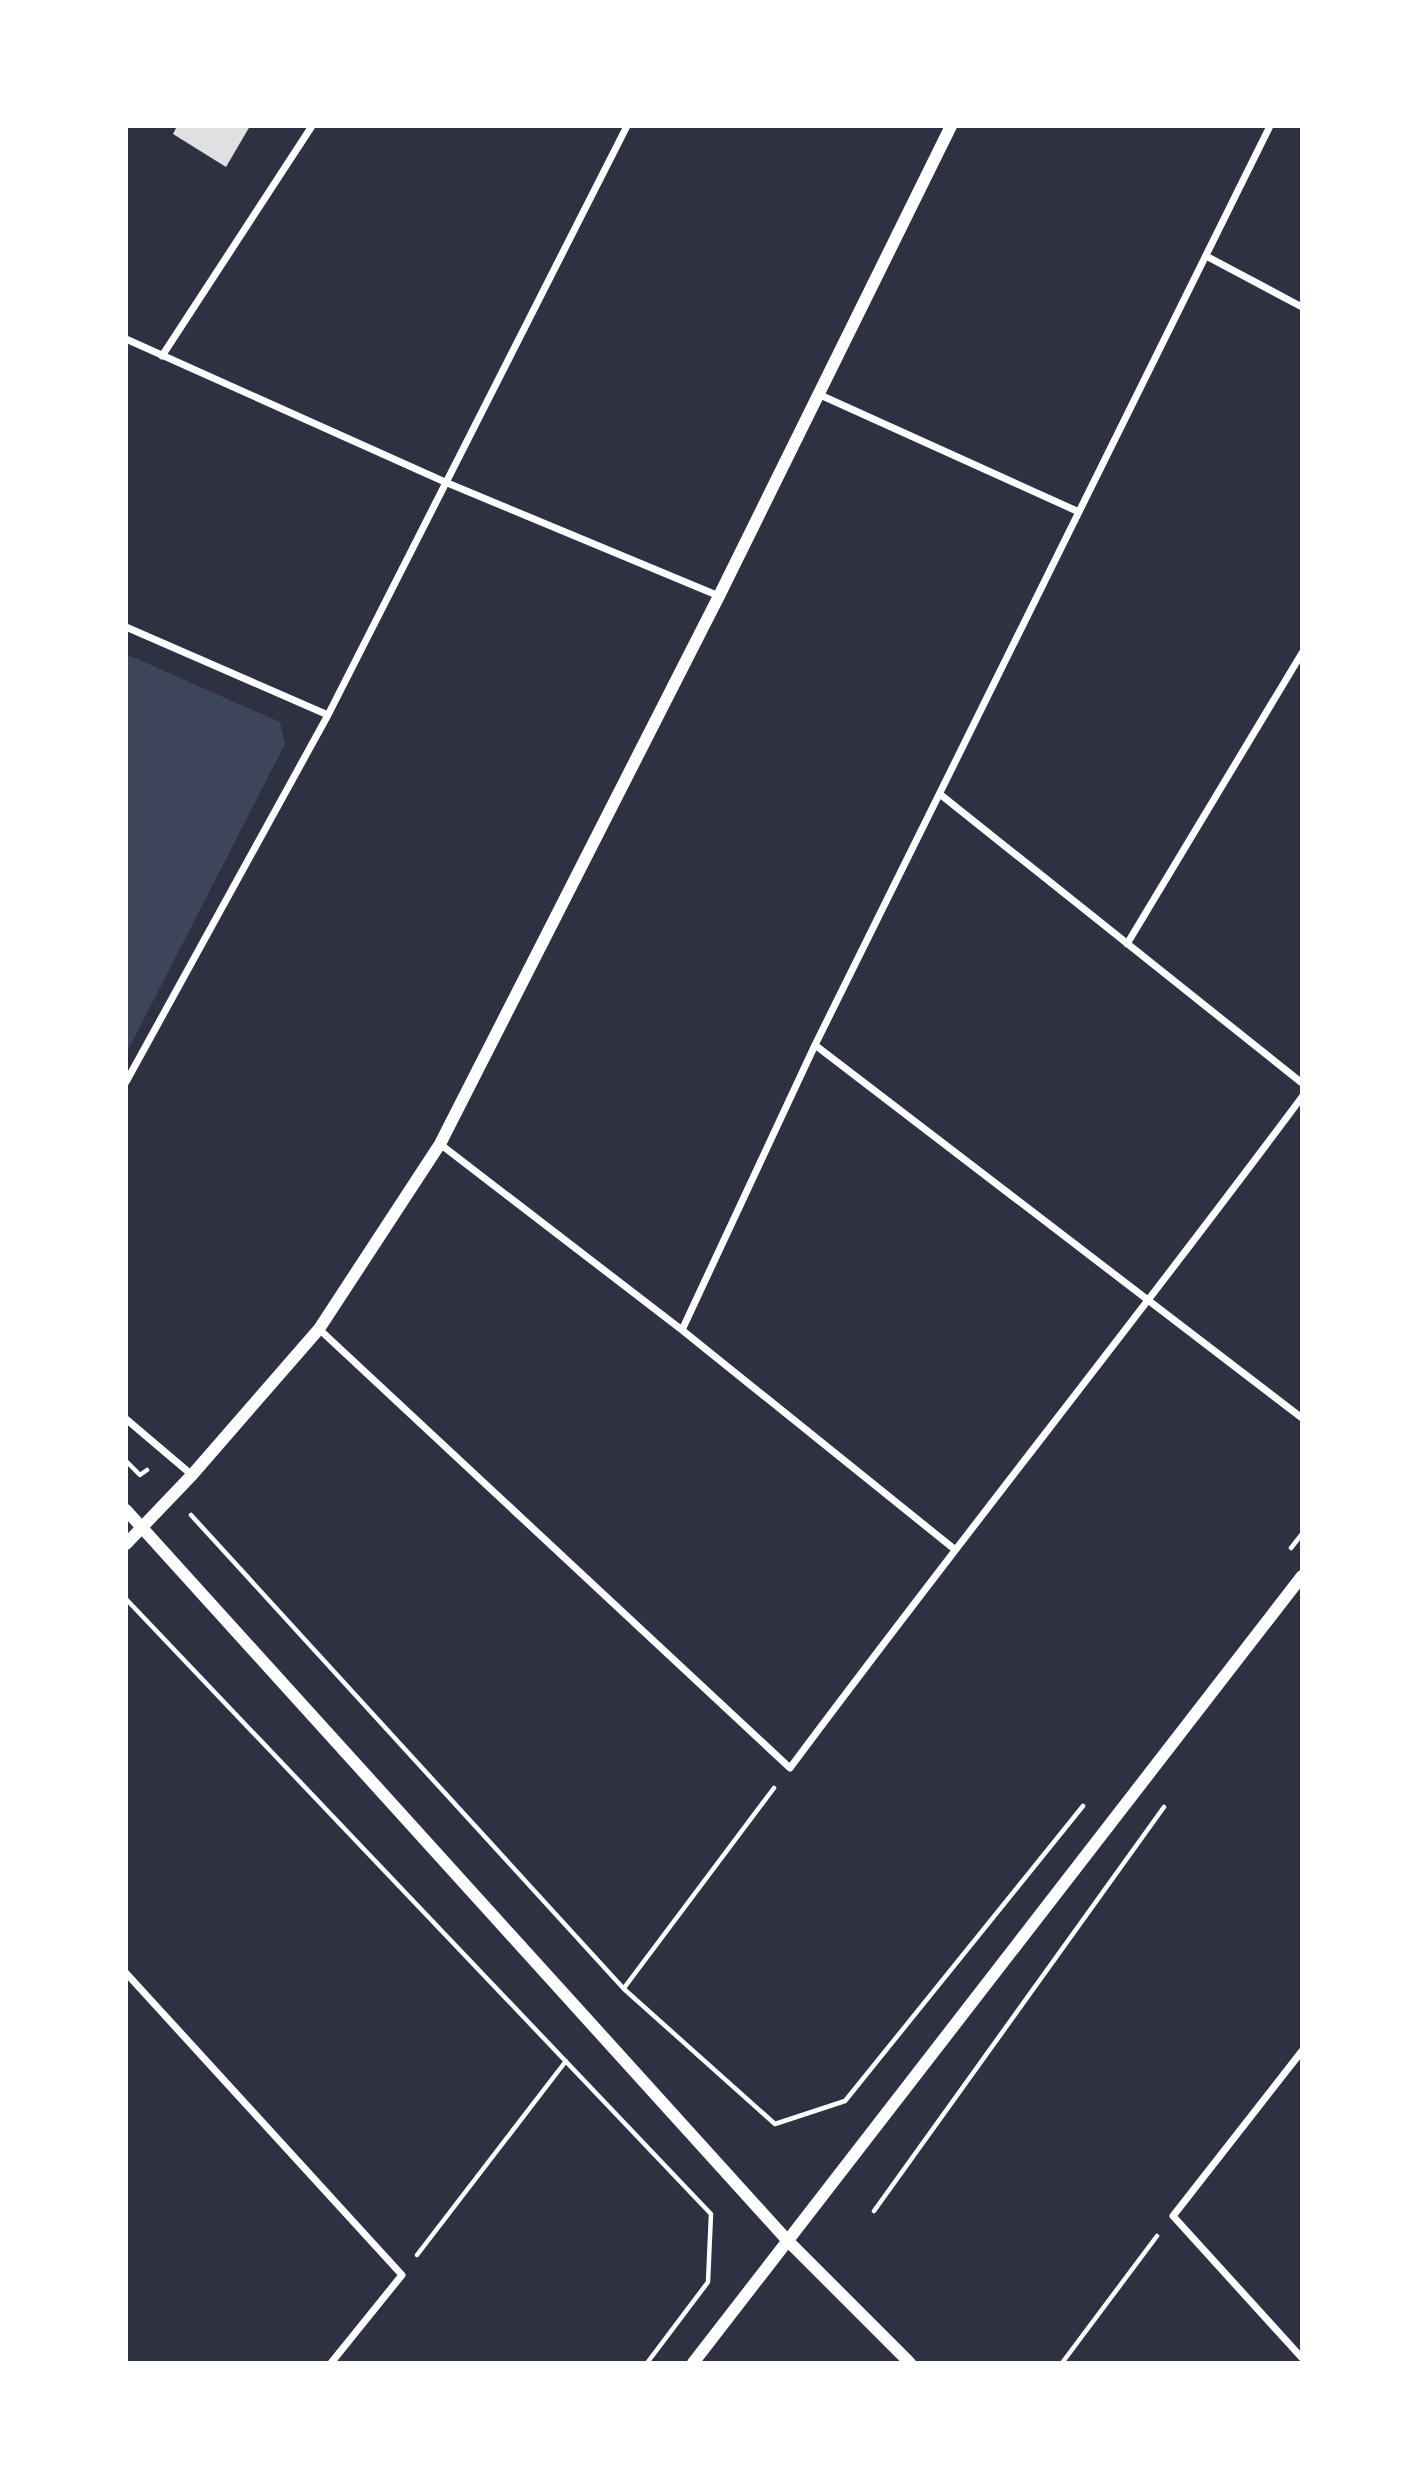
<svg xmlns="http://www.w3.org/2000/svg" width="1428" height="2489" viewBox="0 0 1428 2489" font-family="'Space Grotesk',sans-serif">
<rect width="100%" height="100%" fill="#2d3142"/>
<path fill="#3c4559" d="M126,654l154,68 5,22 -159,310z"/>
<path fill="#e0e0e3" d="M177,126h73l-24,41 -53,-33z"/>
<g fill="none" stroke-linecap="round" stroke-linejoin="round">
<path stroke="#fff" stroke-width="4.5" d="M126,1461l14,14 7,-5
M191,1515l433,474 151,135 70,-23 238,-295
M1291,1548l11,-14
M126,1599l585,615 -3,68 -61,81
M624,1988l150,-200
M874,2211l290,-404
M417,2255l149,-194
M1062,2363l95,-127"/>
<path stroke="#fff" stroke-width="7" d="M1206,256l96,51
M126,339l319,143 274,114
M162,356l150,-230
M818,394l261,118
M126,627l202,88
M941,795l361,288
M1127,944l175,-291
M815,1045l487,373
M126,1082l202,-367 299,-589
M440,1144l242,186 271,218
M319,1329l471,439c168,-226 344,-445 512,-671
M682,1330l133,-285 455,-919
M126,1419l66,56
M126,1973l276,302 -71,88
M1302,2051l-129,165 129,142"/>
<path stroke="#fff" stroke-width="12" d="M126,1510l661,730 123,123
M126,1544l66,-69 127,-146 121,-185 279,-548 232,-470
M693,2363l609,-787"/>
</g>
<rect width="1428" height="2489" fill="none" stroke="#ffffff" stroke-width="256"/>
</svg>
